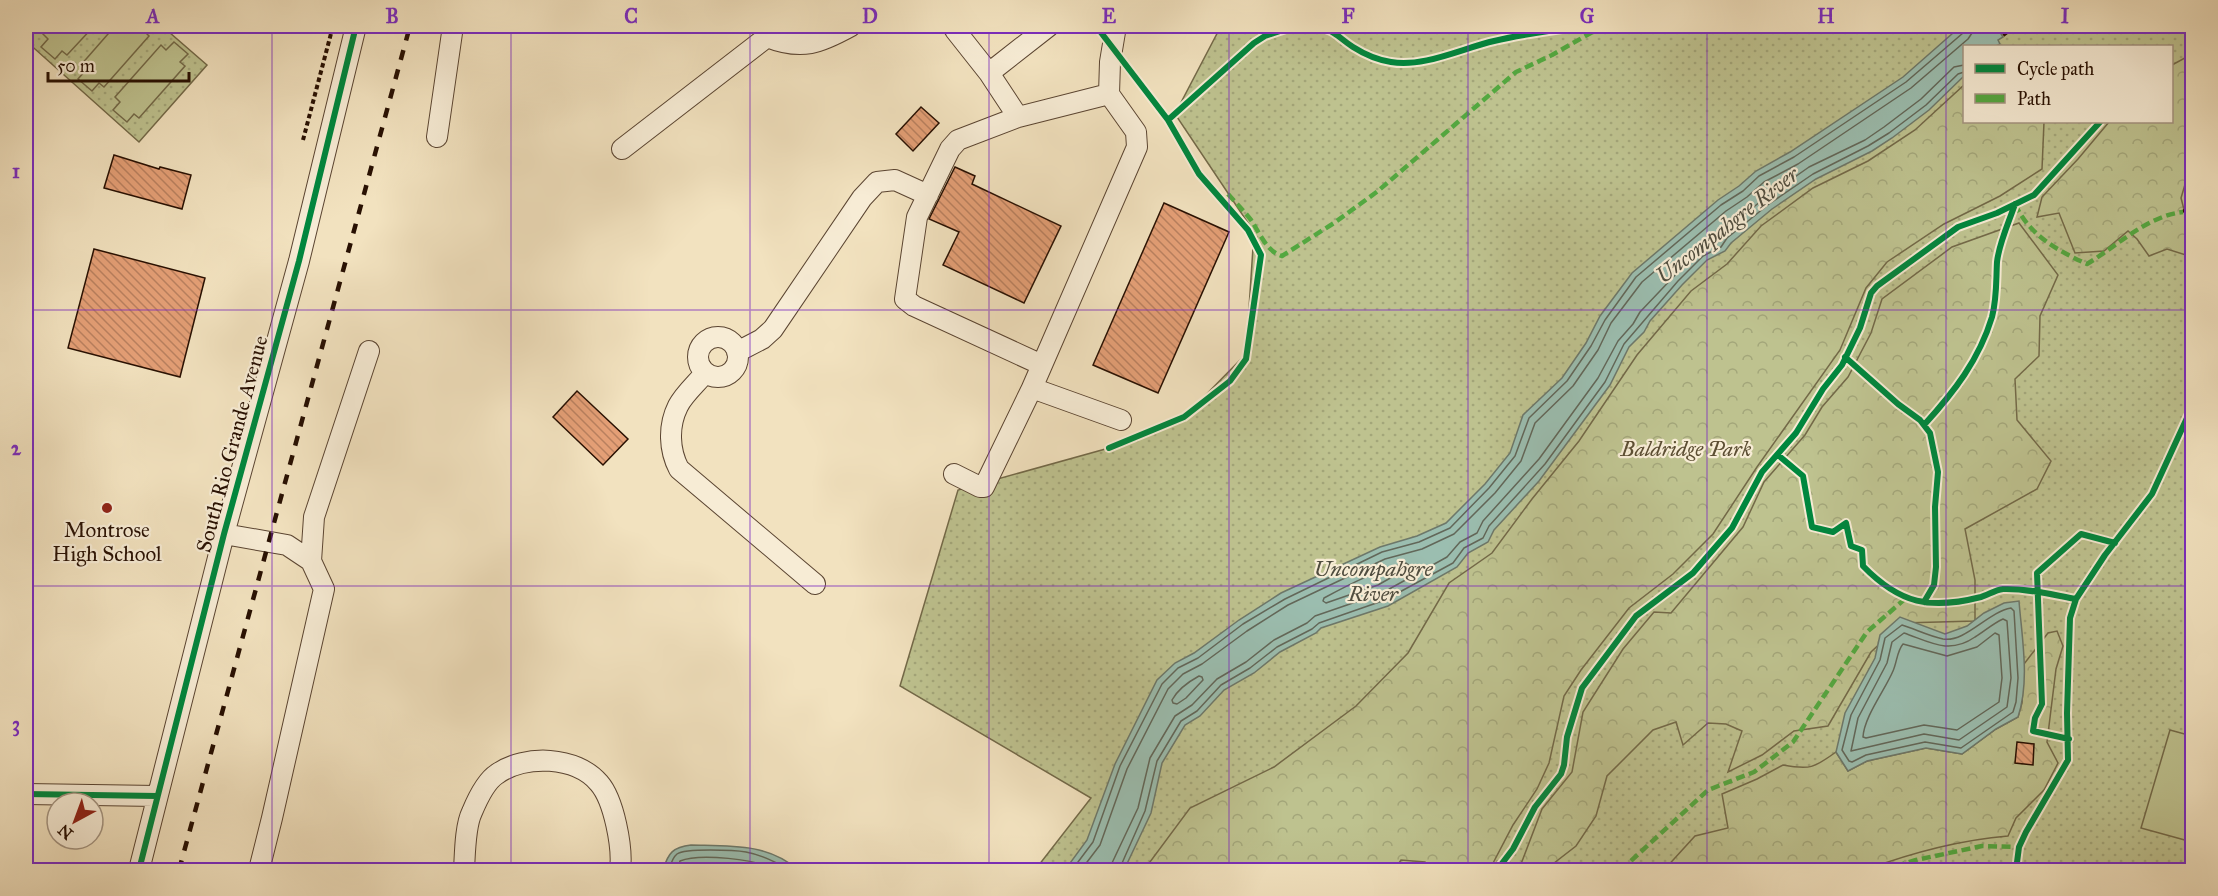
<svg xmlns="http://www.w3.org/2000/svg" width="2218" height="896" viewBox="0 0 2218 896" font-family="'IM FELL Great Primer',serif">
<defs>
<pattern id="green-dots" width="8" height="8" patternUnits="userSpaceOnUse" patternTransform="scale(1.5)"><rect width="8" height="8" fill="#bec28f"/><path d="M2 2h.1M6 6h.1" fill="none" stroke="#a3a67a" stroke-width="1.8" stroke-linecap="round"/></pattern>
<pattern id="forest-crowns" width="20" height="18" patternUnits="userSpaceOnUse" patternTransform="scale(1.5)"><rect width="20" height="18" fill="#bec28f"/><path d="M2 6a3 3 0 1 1 6 0M12 15a3 3 0 1 1 6 0" fill="none" stroke="#a3a67a"/></pattern>
<pattern id="building-back-hatch" width="6" height="6" patternUnits="userSpaceOnUse" patternTransform="scale(1.5)"><rect width="6" height="6" fill="#e49f76"/><path d="M-1 5l2 2M0 0l6 6M5-1l2 2" fill="none" stroke="#b9805f"/></pattern>
</defs>
<rect width="100%" height="100%" fill="#f2e2bf"/>
<filter id="stains"><feTurbulence type="fractalNoise" baseFrequency=".00333" numOctaves="4"/><feColorMatrix values="0 0 0 0 .2 0 0 0 0 .09 0 0 0 0 .02 0 0 0 .5 -.17"/></filter>
<radialGradient id="worn" r=".72"><stop offset=".6" stop-color="#630" stop-opacity="0"/><stop offset="1" stop-color="#630" stop-opacity=".3"/></radialGradient>
<path fill="url(#green-dots)" stroke="#736948" stroke-width="1.5" fill-rule="evenodd" d="M26,26h136l45,39 -68,77 -113,-101z
M1221,26h971v844h-1157l56,-72 -191,-112 58,-196 151,-42 75,-31 62,-63 8,-122 -79,-118zM1964,46h208v76h-208z"/>
<path fill="url(#forest-crowns)" stroke="#736948" stroke-width="1.5" d="M2192,54v107l-11,37 7,27 1,31 -22,-7 -18,7 -12,-17 -9,-8 -24,20 -29,2 -16,-40 -22,4 5,-20 36,-38 31,-37h63v-57z
M1964,85v37h80l-2,47 -42,27 -56,28 -57,38 -21,26 -26,62 -83,117 -44,67 -40,40 -44,34 -48,62 -17,26 -15,67 -12,26 -24,36 -22,42 -6,3h-56l-4,-8 -24,-2 -7,10h-250l46,-62 84,-41 82,-61 52,-53 41,-70 43,-30 40,-54 47,-58 58,-86 54,-64 36,-27 34,-38 52,-38 55,-27 47,-31z
M2019,223l39,52 -18,41 -1,40 -24,23 2,41 34,41 -14,28 -72,40 10,51v41l-73,2 -31,29 -43,74 -34,5 -32,24 -34,17 14,-41 -16,-7 -18,-1 -25,22 -7,-23 -23,8 -46,46 -11,40 -20,30 -31,24h-8l-16,-6 21,-55 30,-37 11,-60 40,-63 31,-37 17,1 72,-86 21,-45 41,-47 17,-28 26,-30 23,-44 11,-34 70,-52z
M2057,631l6,15 -7,23 -9,73 11,21 -14,27 -28,28 -8,18c-48,4 -97,17 -143,34h-201l31,-34 33,-8 -6,-34 35,-15 26,-14c27,5 31,3 53,-13l12,19 19,-10 59,-13 36,6 34,-25 22,-12 4,-14 2,-39 24,-31z"/>
<path fill="#bec28f" stroke="#736948" stroke-width="1.5" d="M51,26h43l-27,29 -5,-4 -7,8 -14,-12 7,-8 -5,-5z
M115,26h34l-5,5 5,5 -45,51 -5,-4 -7,8 -14,-12 7,-8 -5,-5z
M174,42l14,12 -8,8 5,4 -46,52 -5,-4 -7,8 -14,-12 7,-8 -5,-5 46,-52 5,5z
M2170,730l22,6v106l-51,-14z"/>
<path fill="#9bbeb0" stroke="#6d786a" stroke-width="1.5" d="M1961,26h41l-4,3 5,8 -5,3 2,4 -4,2h-32v30l-35,34 -37,28 -20,13 -56,28 -44,30 -41,34 -6,8 -18,9 -25,25 -32,36 -6,11 -15,15 -19,38 -71,96 -45,49 -6,12 -20,11 -11,14 -69,39 -67,22 -5,5 -36,19 -26,21 -30,17 -24,26 -15,9 -23,38 -11,50 -27,57h-59l22,-30 28,-76 42,-84 18,-17 19,-10 45,-33 42,-27 99,-46 37,-11 29,-13 39,-39 25,-31 13,-38 39,-37 24,-35 14,-27 32,-43 86,-73 21,-14 17,-15 34,-19 113,-75z
M2019,601c3,38 11,80 -1,116l-22,12 -34,25 -36,-6 -59,13 -19,10 -12,-19 9,-39 30,-55 5,-23 20,-18 45,17 22,-8 17,-13 20,-10z
M691,845c38,1 77,-2 107,25h-135c5,-17 10,-23 28,-25z"/>
<g fill="none" stroke-linecap="round" stroke-linejoin="round">
<path stroke="#626759" stroke-width="1.5" d="M1406,563l3,2 -1,3 -30,17 -52,18 -3,-2 1,-3c26,-14 53,-28 82,-35z
M2011,608l3,3 4,67 -2,24 -3,10 -52,36 -36,-6 -59,13 -14,7 -3,-1 -7,-11 9,-35 29,-55 5,-22 17,-13c13,4 27,11 41,14 22,4 45,-27 68,-31z
M2003,619l4,2 4,57 -4,29 -48,33 -35,-6 -73,17 7,-33 29,-55 5,-21 12,-9c26,9 45,22 71,4 10,-6 17,-13 28,-18z
M1995,633l4,2 3,43 -3,24 -42,28 -33,-5 -58,13 -3,-1c1,-20 22,-47 30,-66 4,-9 4,-20 10,-27l44,12 30,-9z
M1199,676l3,1 1,3 -17,18 -9,6 -4,-1 -1,-3c6,-11 16,-18 27,-24z
M669,870c2,-6 3,-12 8,-16 8,-6 58,-4 69,-2 16,3 30,10 43,18
M677,870l3,-9c19,-8 78,-2 95,9
M686,870l6,-2h50l7,2
M1072,870l21,-28 27,-76 42,-82 16,-16 20,-10 45,-34 42,-25 97,-47 37,-10 31,-14 39,-40 26,-32 14,-38 38,-37 24,-35 14,-26 31,-43 85,-72 22,-14 16,-15 35,-19 112,-75 57,-49 3,-7
M1081,870l19,-25 27,-76 41,-80 15,-15 19,-10 45,-33 41,-26 97,-46 37,-10 32,-15 41,-41 26,-32 14,-38 38,-37 25,-36 13,-27 31,-41 84,-71 21,-14 17,-15 34,-18 113,-76 57,-49 4,-6 1,-7
M1111,870l1,-7 26,-55 12,-50 25,-42 17,-11 25,-26 29,-17 28,-22 33,-17 8,-7 67,-23 65,-36 13,-15 17,-9 6,-12 56,-62 59,-81 20,-37 15,-17 7,-12 58,-61 18,-10 6,-9 43,-34 44,-31 56,-27 19,-13 37,-28 33,-32 10,-2
M1119,870l26,-59 12,-50 24,-40 16,-10 24,-26 29,-17 27,-21 35,-18 7,-6 66,-23 68,-37 11,-15 19,-10 6,-12 56,-62 60,-82 19,-38 54,-63 25,-25 18,-9 6,-9 42,-34 44,-30 55,-28 21,-13 37,-28 32,-31 6,-2"/>
</g>
<path fill="url(#building-back-hatch)" stroke="#281002" stroke-width="1.5" d="M921,107l18,16 -26,28 -17,-17z
M114,155l45,14 1,-2 31,8 -9,34 -78,-21z
M955,167l20,9 -3,8 89,42 -37,77 -81,-38 16,-33 -30,-13z
M1164,203l65,29 -71,161 -65,-28z
M94,249l111,29 -25,99 -112,-29z
M577,391l51,48 -25,26 -50,-48z
M2017,742l17,2 -1,21 -18,-2z"/>
<g fill="none" stroke-linecap="round" stroke-linejoin="round">
<g stroke="#5a4431" stroke-width="22">
<path id="minor" d="M960,26l-5,4 34,43 29,44
M1116,26l-6,36 -1,32 27,38 1,15 -105,241 89,32
M767,37c35,14 53,6 84,-11
M989,73l60,-47
M437,137l16,-111
M622,149l145,-112 -3,-11
M698 357a20 20 0 1 1 40 0a20 20 0 1 1-40 0Z
M737,352l25,-13 11,-10 89,-131 15,-16 18,-2 33,15
M1042,365l-128,-59 -9,-7 12,-82 33,-68 8,-9 60,-23 91,-23
M705,373c-8,10 -21,21 -27,33 -10,20 -9,44 1,63l136,115
M954,474l26,13h4l48,-99
M224,534l63,11 24,16 13,28 -52,229 -13,52
M311,561l3,-44 55,-166
M26,794l131,2
M139,870l85,-336 75,-273 57,-235
M464,870c1,-16 1,-44 8,-58 5,-12 14,-31 25,-38 28,-20 79,-18 102,9 15,17 24,65 21,87"/>
</g>
<path stroke="#281002" stroke-width="4" stroke-dasharray="4.5 3" stroke-linecap="butt" d="M2003,35l13,-9
M303,140l30,-114
M2183,212l9,-7"/>
<use href="#minor" stroke="#f7ecd5" stroke-width="20"/>
<path stroke="#281002" stroke-width="4.5" stroke-dasharray="10 10" stroke-linecap="butt" d="M179,870l231,-844"/>
<path stroke="#53a840" stroke-width="4.5" stroke-dasharray="9 4.5" stroke-linecap="butt" d="M1228,194c8,9 16,17 23,26 8,12 16,32 31,36l52,-33 44,-32 138,-119 36,-17 51,-29
M2015,204c14,31 43,47 72,60 30,-18 60,-48 96,-52
M1621,870l87,-80 46,-18 39,-30 74,-110 39,-34
M1883,870l33,-10 66,-14 37,1"/>
<g stroke="#f7ecd5" stroke-width="10">
<path id="cycleway" d="M1096,26l72,94 31,54 49,56 13,25 -15,104 -16,22 -46,36 -75,31
M1314,26c22,4 22,10 39,21 11,7 25,13 38,15 32,6 72,-14 103,-21 29,-7 60,-11 90,-15
M1168,120l86,-77 11,-7 30,-10
M1845,357l53,47 22,16 10,13 8,39 -3,35 1,60 -2,18 -10,17
M1924,425c30,-33 55,-65 68,-108 5,-19 4,-37 5,-55 2,-19 12,-40 18,-58
M1778,455l25,21 9,51 21,5 13,-9 5,23 11,4 1,16c37,38 67,44 118,31 7,-2 14,-7 22,-8 24,-1 50,6 73,10
M2069,739l-36,-8 2,-13 7,-14 -5,-131 44,-39 34,9
M26,794l131,2
M139,870l85,-336 75,-273 57,-235
M1497,870l16,-21 22,-42 26,-33 3,-9 3,-28 15,-49 54,-72 57,-43 39,-45 30,-56 34,-39 27,-44 19,-24 18,-37 11,-35 6,-7 81,-59 39,-14 37,-18 66,-73
M2016,870l3,-23 7,-15 42,-72 -1,-47 3,-95 6,-19 29,-44 47,-61 40,-87"/>
</g>
<use href="#cycleway" stroke="#00873e" stroke-width="6"/>
</g>
<path fill="none" stroke="#7b2cbf" stroke-width="1.5" stroke-opacity="0.55" d="M272,26v844M511,26v844M750,26v844M989,26v844M1229,26v844M1468,26v844M1707,26v844M1946,26v844M26,310h2166M26,586h2166"/>
<circle fill="#8f2418" stroke="#f7ecd5" stroke-width="2" cx="107" cy="508" r="6"/>
<g text-anchor="middle" dominant-baseline="central" stroke-width="4.5" stroke-linejoin="round" paint-order="stroke">
<g font-size="21" fill="#281002" stroke="#f7ecd5">
<text transform="translate(232 444) rotate(-75)">South Rio Grande Avenue</text>
</g>
<g font-size="21" font-style="italic" fill="#5c4e33" stroke="#f7ecd5">
<text x="1686" y="449">Baldridge Park</text>
</g>
<g font-size="21" fill="#281002" stroke="#f7ecd5">
<text x="107" y="530">Montrose<tspan x="107" dy="24">High School</tspan></text>
</g>
<g font-size="22" font-style="italic" fill="#504d3f" stroke="#f7ecd5">
<text transform="translate(1727 225) rotate(-38)">Uncompahgre River</text>
<text x="1373" y="568">Uncompahgre<tspan x="1373" dy="25">River</tspan></text>
</g>
</g>
<rect width="2218" height="896" fill="none" stroke="#f2e2bf" stroke-width="66"/>
<rect x="1963" y="45" width="210" height="78" fill="#f7ecd5" stroke="#a49481" stroke-width="1.5"/>
<rect x="1975" y="64" width="30" height="9" fill="#00873e" stroke="#a49481" stroke-width="1.5"/>
<text x="2017" y="75" font-size="18" fill="#281002">Cycle path</text>
<rect x="1975" y="94" width="30" height="9" fill="#53a840" stroke="#a49481" stroke-width="1.5"/>
<text x="2017" y="105" font-size="18" fill="#281002">Path</text>
<g transform="translate(75 821) rotate(221)"><circle r="28" fill="#f7ecd5" stroke="#a49481" stroke-width="1.5"/>
<path d="M0-4.5L10 22L0 15L-10 22Z" fill="#8f2418"/>
<text y="-9" font-size="16" font-weight="bold" text-anchor="middle" fill="#281002">N</text>
</g>
<path d="M48 72v9h141v-9" fill="none" stroke="#281002" stroke-width="3"/>
<text x="57" y="72" font-size="18" fill="#281002" stroke="#f7ecd5" stroke-width="4.5" paint-order="stroke">50 m</text>
<rect x="33" y="33" width="2152" height="830" fill="none" stroke="#7b2cbf" stroke-width="2"/>
<g font-size="20" text-anchor="middle" font-weight="bold" fill="#7b2cbf">
<text x="153" y="23">A</text>
<text x="392" y="23">B</text>
<text x="631" y="23">C</text>
<text x="870" y="23">D</text>
<text x="1109" y="23">E</text>
<text x="1348" y="23">F</text>
<text x="1587" y="23">G</text>
<text x="1826" y="23">H</text>
<text x="2065" y="23">I</text>
<text x="16" y="178">1</text>
<text x="16" y="455">2</text>
<text x="16" y="731">3</text>
</g>
<rect width="100%" height="100%" filter="url(#stains)"/>
<rect width="100%" height="100%" fill="url(#worn)"/>
</svg>
